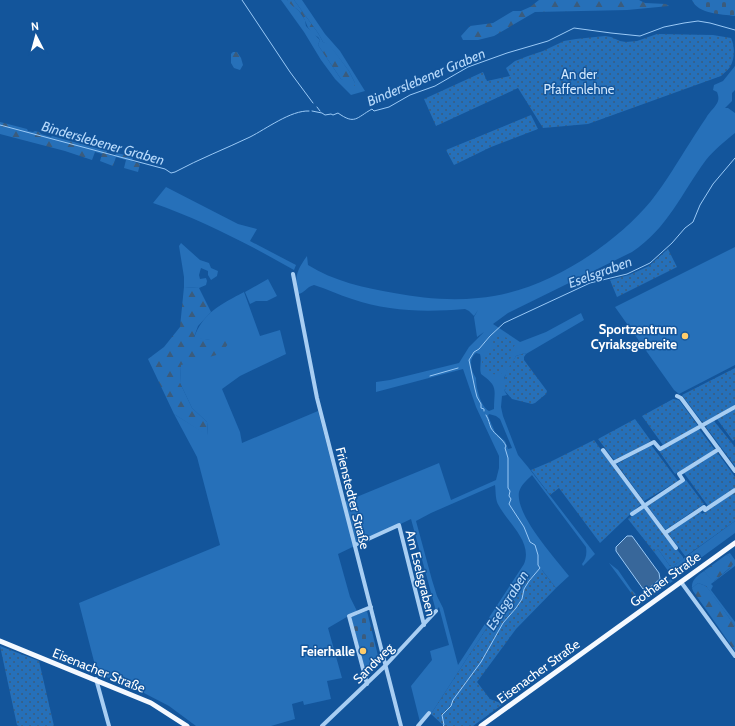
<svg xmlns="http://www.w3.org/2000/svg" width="735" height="726" viewBox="0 0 735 726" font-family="Cabin,sans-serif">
<defs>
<pattern id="forest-firs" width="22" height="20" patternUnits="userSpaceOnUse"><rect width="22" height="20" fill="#2670b9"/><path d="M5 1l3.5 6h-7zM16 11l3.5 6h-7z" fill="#3b5c7d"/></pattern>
<pattern id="cemetery-stones" width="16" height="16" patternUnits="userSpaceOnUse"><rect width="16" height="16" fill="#2670b9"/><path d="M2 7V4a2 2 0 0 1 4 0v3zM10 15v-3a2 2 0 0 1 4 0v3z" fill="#3b5c7d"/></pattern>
<pattern id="garden-dots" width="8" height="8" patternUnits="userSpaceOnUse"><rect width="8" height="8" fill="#2670b9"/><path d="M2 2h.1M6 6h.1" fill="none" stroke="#3b5c7d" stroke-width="1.8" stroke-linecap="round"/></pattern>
</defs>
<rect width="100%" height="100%" fill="#13559b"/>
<path fill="#2670b9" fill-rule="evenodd" d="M281,0h6l12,11 6,9 1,6 14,14 -2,5 23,34 14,4 -6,-12 -20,-26 -6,-3 -5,-9 -24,-33h8l23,34 15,17 25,40 -14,4 -16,-16 -14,-19 -17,-28z
M735,66v24l-3,3v8l-7,7h3l7,5v20c-10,8 -21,17 -29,27 -25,34 -38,68 -74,92l-124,61 -15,11 27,18 26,-10 35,-19 3,7 -58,34 -1,-1 -9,3 -12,22 2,11 -2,1 3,5 -5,1 -1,11 2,9 15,39 10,12 67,87 -12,12 -1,-2c4,-5 5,-10 4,-17l-54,-72c-5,5 -11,10 -13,17 -4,23 37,67 50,84l-13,12 -14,-18 -11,9 -8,-7 -92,142 -3,-3 -8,11 -9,-36 21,-26 -2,-9 19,-6 -10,-38 -3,4 -25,-92 -73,35 12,43 7,14 -29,17 14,50 -15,3 4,18 -27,6 -1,-4 -11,3 3,15 -24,7h-75l-27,-20 -25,-13 -47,-20 -18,-70 141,-58 -23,-88 -23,-43 34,21 -1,-13 -15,-14 -12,-25 1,-19 16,-5 13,-19 -16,-2c9,-26 28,-34 50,-46l16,44 20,-6 6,24 -46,22 -18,13 18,43 2,11 76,-32 24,92 97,-40 12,37 45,-20 3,-12v-12l-23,-49 -13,-38 -87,23v-10l14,-2 69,-17 10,-16 15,-15 -7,5 -3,-20 4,-7 -4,6 -5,-5 -4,-2c-38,3 -76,3 -113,-10 -13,-4 -25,-10 -38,-14 -8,2 -9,8 -16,9 -4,-17 -1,-24 9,-38l1,9c25,16 57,23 86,28 27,5 56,8 84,5 62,-4 134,-50 173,-97 15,-19 27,-40 40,-60 5,-8 10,-16 15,-23 3,-6 10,-11 12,-17 1,-4 0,-6 -1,-9l-4,-2 1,-5 9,-4zM476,353l4,1c2,7 -1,13 1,20 18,13 13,15 13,35l-5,2c-9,-5 -13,-24 -13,-33 -5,-7 -8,-19 0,-25zM489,414l7,2 4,3 12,29 -4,1 -3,-8 -10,-9 -7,-16zM495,485c1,7 0,15 4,21 9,17 34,36 25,58l-66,101 -15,-57 -6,-12 -5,-16 -16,-59 15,-8z
M166,187l72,37 19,5 -7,12 46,24 -2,5c-46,-26 -92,-50 -141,-67z
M181,243l19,17 9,3 2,5 7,3 -1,5 -6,4 -3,-5v-4l-7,-3 -2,7 1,4 6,-1 1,3 -1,4 -7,3 -15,-1v-10l-5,-31z
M735,247v118l-56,29 -5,-4 -59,-83z
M268,279l9,17 -10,5h-11l-6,3 -5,-12z
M735,521v12l-59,43h-4l-18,-24 4,-3 12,17h3z
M730,553l5,7v6l-24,18 2,2 -2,4 24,32v4l-29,-40 -8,-3 -6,5c-1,-8 6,-13 12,-17l8,9 2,1 15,-12 4,-5 -4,-8 -3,-1z"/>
<path fill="url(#forest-firs)" d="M287,0h7l24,33 5,9 6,2 20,27 6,12v3l-14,-7 -23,-34 2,-5 -2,-3c-12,-5 -11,-18 -19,-26 -4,-4 -9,-6 -12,-11z
M539,0h100l6,3 21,1 3,2 -42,4 -92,2 -41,24 -16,4h-15l-2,-4 9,-10 23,-3 20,-12h8l9,-4z
M233,52h4l4,6 2,7 -3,5 -6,-2 -3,-5v-9z
M0,122l27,7 1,2 5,1 2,-1 4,1 2,2 10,3 1,-1 55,15 -1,3 8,2 3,-3 16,4 -1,4 8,3 -2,8 -14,-4 2,-8 -10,-3 -3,9 -13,-5 2,-7 -7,-2 -3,8 -27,-9 -65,-17z
M184,287l15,1 12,24 -13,14 -4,11 16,3 16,-4 3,7 -9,11 -39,11 -1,18 12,25 15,14 1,14 -34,-22 -26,-55 16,-12 16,-20z
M726,555l3,1 4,6 -1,4 -18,15h-2l-8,-10z
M609,563l9,7 13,19 10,11 30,-21 2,2 -33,24z
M698,583l8,3 4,5 25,35v25l-42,-60 -1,-3z"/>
<path fill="url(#cemetery-stones)" d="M692,0h43v16c-14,-2 -37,-2 -43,-16z
M367,611l13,53 -13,12 -16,-59z"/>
<path fill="url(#garden-dots)" d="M657,34l56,1 18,3c4,8 4,21 -1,29 -2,3 -6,6 -9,9l-133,48 -45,4 -25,-40 -82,38 -12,-27 59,-27 4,9 23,-5 -4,-8 9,-7 13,-5 15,-5 21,-10 12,-2 29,-3 6,1 9,4 6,1 11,-1z
M531,115l7,14 -47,18 -37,18 -8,-15z
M668,249l9,18 -60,30 -7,-17 19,-5 20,-9z
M499,335l11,4 6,4 -7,12 2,2c-2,5 -5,13 -9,16 -3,2 -7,1 -10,1 -11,-1 -11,-9 -9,-18l8,-6 3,-4 -5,-3z
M525,353l1,1 -2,3v3l23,31 -1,3 -11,9 -3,1 -20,-5 -8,-9 2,-1 -3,-6 4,-13 9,-14z
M735,368v37l-32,18 -21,-28z
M673,399l6,1 19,26 -35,19 -21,-29z
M735,409v30l-2,2 -16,-22z
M635,419l16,22 -36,20 -17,-22z
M714,421l21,26v19l-29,-39v-2z
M699,429l16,21 -40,24 -16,-23z
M594,440l47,64 -41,39 -41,-55 -9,7 -19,-25 19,-8z
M651,445l27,36 -34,20 -27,-37z
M717,452l18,25v11l-27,18 -24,-33z
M686,480l18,24 -39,26 -17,-24v-2z
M735,492v29l-49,35h-1l-17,-23 32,-22 2,3z
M643,507l40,50v2l-10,7h-3l-12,-17 -4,3 -26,-33z
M541,569l15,19 -40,41 -39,53 13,17 13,5 -30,22h-29l-13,-12 92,-142 8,7z
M0,646l39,15 15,65h-35l-2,-1z"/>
<path fill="#38679a" stroke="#9ac9f6" d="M627,536h5l27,37 1,6 -13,11 -4,-1 -27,-38v-4z"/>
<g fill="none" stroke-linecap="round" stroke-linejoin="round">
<path stroke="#9ac9f6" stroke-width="1" d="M242,0l48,72 23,31
M317,107l3,4
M312,111l10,2 3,2 6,-1 2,1 5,-2c17,12 18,5 34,-4l2,2 15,-4 21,-12 25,-9 33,-19 39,-14 41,-12 26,-13 37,5 29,3 24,-9 20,-4 14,-2 12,2 25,7
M0,125l165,44 6,4 4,-1c24,-13 50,-23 75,-35 16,-8 41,-27 59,-26
M430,376l28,-8
M484,411v-2l-3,-1v-4l-4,-7 -2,-8 -6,-29 5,-8 5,-3 11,-13 14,-13 86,-40 37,-9 23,-11 22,-20 13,-15 8,-6 7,-17 13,-21 22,-26
M443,726l1,-1 -2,-10 9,-9 2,-6 28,-38 22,-39 13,-15 6,-9 2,-10 5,-8 11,-13 -2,-3v-10l-3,-10 -5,-3 -6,-15 -15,-23 2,-5 -2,-3 1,-5 -2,-3v-30l-3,-10 1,-2c-3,-7 -11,-11 -15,-18 -2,-5 -2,-8 -5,-13"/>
<path stroke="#a8cef3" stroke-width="4" d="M293,274l24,124 84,328
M677,396l4,2 54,73
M603,450l73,98
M613,463l41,-21 6,7 75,-42
M632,514l51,-34 -4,-6 40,-25
M665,533l39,-26 1,3 30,-20
M355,545l44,-20 25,100
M681,582l54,74
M96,679l13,47
M367,684l-18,-68 22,-9
M322,726l63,-60 51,-55
M418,726l11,-13"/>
<path stroke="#f5f9ff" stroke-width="5" d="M0,641l151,62 36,23
M481,726l254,-183"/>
</g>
<g fill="#ffcd6b" stroke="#13559b" stroke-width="1.5">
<circle cx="685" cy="336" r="4"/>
<circle cx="363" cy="651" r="4"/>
</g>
<g text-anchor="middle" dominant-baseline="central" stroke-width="3" stroke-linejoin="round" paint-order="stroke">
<g font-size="13" fill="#d0e7fd" stroke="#13559b">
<text x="579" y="74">An der<tspan x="579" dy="15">Pfaffenlehne</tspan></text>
</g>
<g font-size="13" font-weight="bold" fill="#fff" stroke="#13559b" text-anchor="end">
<text x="677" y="329">Sportzentrum<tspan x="677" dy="15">Cyriaksgebreite</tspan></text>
<text x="355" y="651">Feierhalle</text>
</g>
<g font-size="13" fill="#fff" stroke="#13559b">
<text transform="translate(353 498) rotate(76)">Frienstedter Straße</text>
<text transform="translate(421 573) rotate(76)">Am Eselsgraben</text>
<text transform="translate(665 579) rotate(-36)">Gothaer Straße</text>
<text transform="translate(373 663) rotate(-45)">Sandweg</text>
<text transform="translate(99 670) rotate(22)">Eisenacher Straße</text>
<text transform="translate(538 671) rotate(-36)">Eisenacher Straße</text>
</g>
<g font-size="14" font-style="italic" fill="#b5d8fa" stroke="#13559b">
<text transform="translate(426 77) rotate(-23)">Binderslebener Graben</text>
<text transform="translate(103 143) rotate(16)">Binderslebener Graben</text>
<text transform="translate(600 272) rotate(-20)">Eselsgraben</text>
<text transform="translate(507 600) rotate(-58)">Eselsgraben</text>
</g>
</g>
<g transform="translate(36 36) rotate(354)" stroke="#13559b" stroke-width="3" paint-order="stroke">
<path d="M0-3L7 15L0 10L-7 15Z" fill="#ffffff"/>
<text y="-6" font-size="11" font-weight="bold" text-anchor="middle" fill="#ffffff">N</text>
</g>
</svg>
